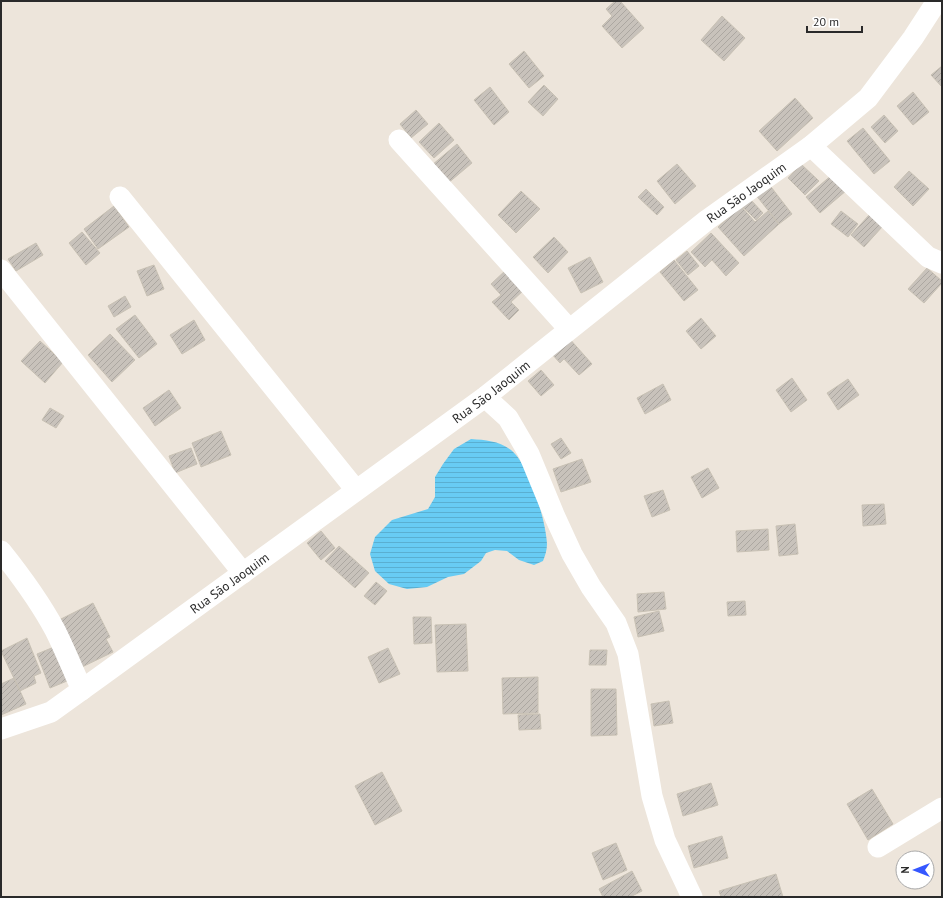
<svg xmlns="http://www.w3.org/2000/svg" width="943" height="898" viewBox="0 0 943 898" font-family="'PT Sans',sans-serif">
<defs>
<pattern id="water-rules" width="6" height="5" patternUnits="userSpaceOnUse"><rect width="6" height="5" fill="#68ccf4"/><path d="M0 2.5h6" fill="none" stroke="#5aafd1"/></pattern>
<pattern id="building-hatch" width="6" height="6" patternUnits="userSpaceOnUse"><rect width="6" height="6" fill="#c8c2bb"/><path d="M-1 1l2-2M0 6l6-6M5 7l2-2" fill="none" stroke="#aca7a1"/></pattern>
</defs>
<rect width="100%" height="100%" fill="#ede5db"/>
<path fill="url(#water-rules)" d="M471,439c15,1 28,2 40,11 18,14 35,71 36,94 0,6 -2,12 -4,17l-9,4 -15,-5 -12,-9 -12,-1 -9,3 -5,8 -17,13 -16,3 -21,10 -20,2 -18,-5 -14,-13 -5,-17 5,-17 17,-17 36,-11 7,-12v-20l8,-13 11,-15z"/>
<path fill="url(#building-hatch)" stroke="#c8c1b4" d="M615,1h5l24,27 -22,20 -20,-22 10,-10 -6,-7z
M722,16l23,22 -21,23 -23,-21z
M524,51l20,25 -15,12 -20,-24z
M942,66v21l-11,-12z
M544,85l14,14 -15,17 -15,-14z
M490,87l19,25 -15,13 -20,-25z
M913,92l16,20 -16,13 -16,-19z
M795,98l18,20 -36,33 -18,-20z
M416,110l12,14 -17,14 -11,-14z
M884,115l14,16 -13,12 -14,-16z
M439,123l15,17 -20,18 -15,-16z
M863,128l27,33 -16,13 -27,-33z
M457,144l15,19 -25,21 -15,-19z
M677,164l19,22 -21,18 -18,-23z
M801,164l18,17 -14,14 -17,-17z
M909,171l20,18 -16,17 -19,-19z
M833,174l14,16 -27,23 -14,-16z
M768,183l24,31 -13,10 -24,-30z
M646,189l18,18 -7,8 -19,-18z
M521,191l19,18 -24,24 -18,-18z
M751,200l12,13 -7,7 -13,-13z
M114,206l15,21 -31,22 -14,-20z
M741,206l14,16 13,-11 11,13 -35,32 -26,-29z
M841,211l17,13 -10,13 -17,-13z
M869,215l13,12 -18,20 -13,-12z
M82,232l18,21 -14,12 -17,-22z
M711,233l28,30 -13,13 -14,-16 -7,7 -14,-15z
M554,237l14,15 -20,21 -15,-16z
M36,243l7,12 -27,16 -8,-12z
M687,251l12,15 -11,9 -12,-15z
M590,257l13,25 -22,11 -13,-25z
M674,260l24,30 -14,11 -24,-29z
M154,265l10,24 -17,7 -10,-25z
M927,268l15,13v2l-18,20 -16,-14z
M507,269l18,20 -14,13 8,8 -10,10 -17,-18 9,-7 -10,-11z
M125,296l6,11 -17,10 -6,-11z
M135,315l22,29 -18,14 -23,-29z
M701,318l15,18 -15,13 -15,-18z
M194,320l11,20 -23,14 -12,-19z
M110,334l25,26 -23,22 -24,-27z
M568,337l24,27 -13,11 -15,-16 -4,4 -9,-10z
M40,341l23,21 -18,21 -24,-22z
M541,370l13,15 -13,11 -13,-15z
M792,378l15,22 -16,12 -15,-22z
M848,379l11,16 -21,15 -11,-17z
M663,384l8,16 -26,14 -8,-16z
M169,390l12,18 -26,18 -12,-18z
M50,408l14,8 -8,12 -14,-8z
M221,431l10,24 -30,12 -9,-24z
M561,438l10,15 -10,6 -10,-15z
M191,448l6,16 -22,9 -6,-17z
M582,459l9,23 -30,10 -8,-23z
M708,468l11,20 -17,10 -11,-21z
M663,490l7,20 -18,7 -8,-21z
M884,504l2,20 -23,2 -1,-21z
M795,524l3,30 -19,2 -3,-30z
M768,529l1,21 -32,2 -1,-21z
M321,531l14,17 -14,12 -14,-17z
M339,546l30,27 -14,15 -30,-27z
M376,582l11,9 -12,14 -11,-9z
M664,592l2,17 -28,3 -1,-18z
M745,601l1,14 -18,1 -1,-14z
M93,603l17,34 -4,2 7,13 -31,15 -23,-47z
M659,611l5,20 -26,6 -4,-20z
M413,617h18l1,26 -18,1z
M466,624l2,47 -31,1 -2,-47z
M27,638l14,35 -7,3 2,7 -16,8 -19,-40z
M54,647l13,34 -17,7 -13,-34z
M388,648l12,26 -21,9 -11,-26z
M590,650h17l-1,15h-17z
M538,677v36l-35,1 -1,-36z
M14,678l12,26 -25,11v-31z
M591,689h25l1,46 -26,1z
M669,701l4,22 -19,3 -3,-22z
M540,714l1,15 -22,1 -1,-15z
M382,772l20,39 -27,14 -20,-39z
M711,783l7,22 -35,11 -6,-22z
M872,789l21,35 -25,16 -21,-36z
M722,836l6,22 -34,10 -6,-22z
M616,843l11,27 -24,10 -11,-27z
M632,871l10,20 -12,6h-27l-4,-8z
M776,874l7,23h-62l-2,-6z"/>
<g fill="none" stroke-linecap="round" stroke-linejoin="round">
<g stroke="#fff" stroke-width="21">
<path d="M399,140l170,189"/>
<path d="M811,146l117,111 14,6"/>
<path d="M120,197l236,293"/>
<path d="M1,270l242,303"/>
<path d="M485,397l23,21 21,36 26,63 17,37 19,33 25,36 12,31 24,142 13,44 27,57"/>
<path d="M1,551c20,25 39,51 54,79 10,20 18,40 27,60"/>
<path id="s1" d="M1,729l50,-17 50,-36 384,-279 222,-177 104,-74 57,-48 45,-60 24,-37"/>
<path d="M878,847l64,-39"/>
</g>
</g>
<g text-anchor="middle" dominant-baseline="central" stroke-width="3.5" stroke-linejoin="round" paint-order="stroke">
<g font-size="13" fill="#2a2a2a" stroke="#fff">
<text stroke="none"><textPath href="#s1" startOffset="921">Rua São Jaoquim</textPath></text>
<text stroke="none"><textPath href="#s1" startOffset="597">Rua São Jaoquim</textPath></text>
<text stroke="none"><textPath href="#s1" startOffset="273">Rua São Jaoquim</textPath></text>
</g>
</g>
<rect width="943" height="898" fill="none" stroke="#2a2a2a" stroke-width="4"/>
<g transform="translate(915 870) rotate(270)"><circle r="19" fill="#ffffff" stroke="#aaaaaa"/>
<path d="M0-3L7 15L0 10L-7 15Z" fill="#3557ff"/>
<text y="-6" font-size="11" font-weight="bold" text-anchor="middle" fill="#2a2a2a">N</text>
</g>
<path d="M807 26v6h55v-6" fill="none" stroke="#2a2a2a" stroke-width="2"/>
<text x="813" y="26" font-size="12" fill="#2a2a2a" stroke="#ffffff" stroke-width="3" paint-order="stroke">20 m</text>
</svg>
